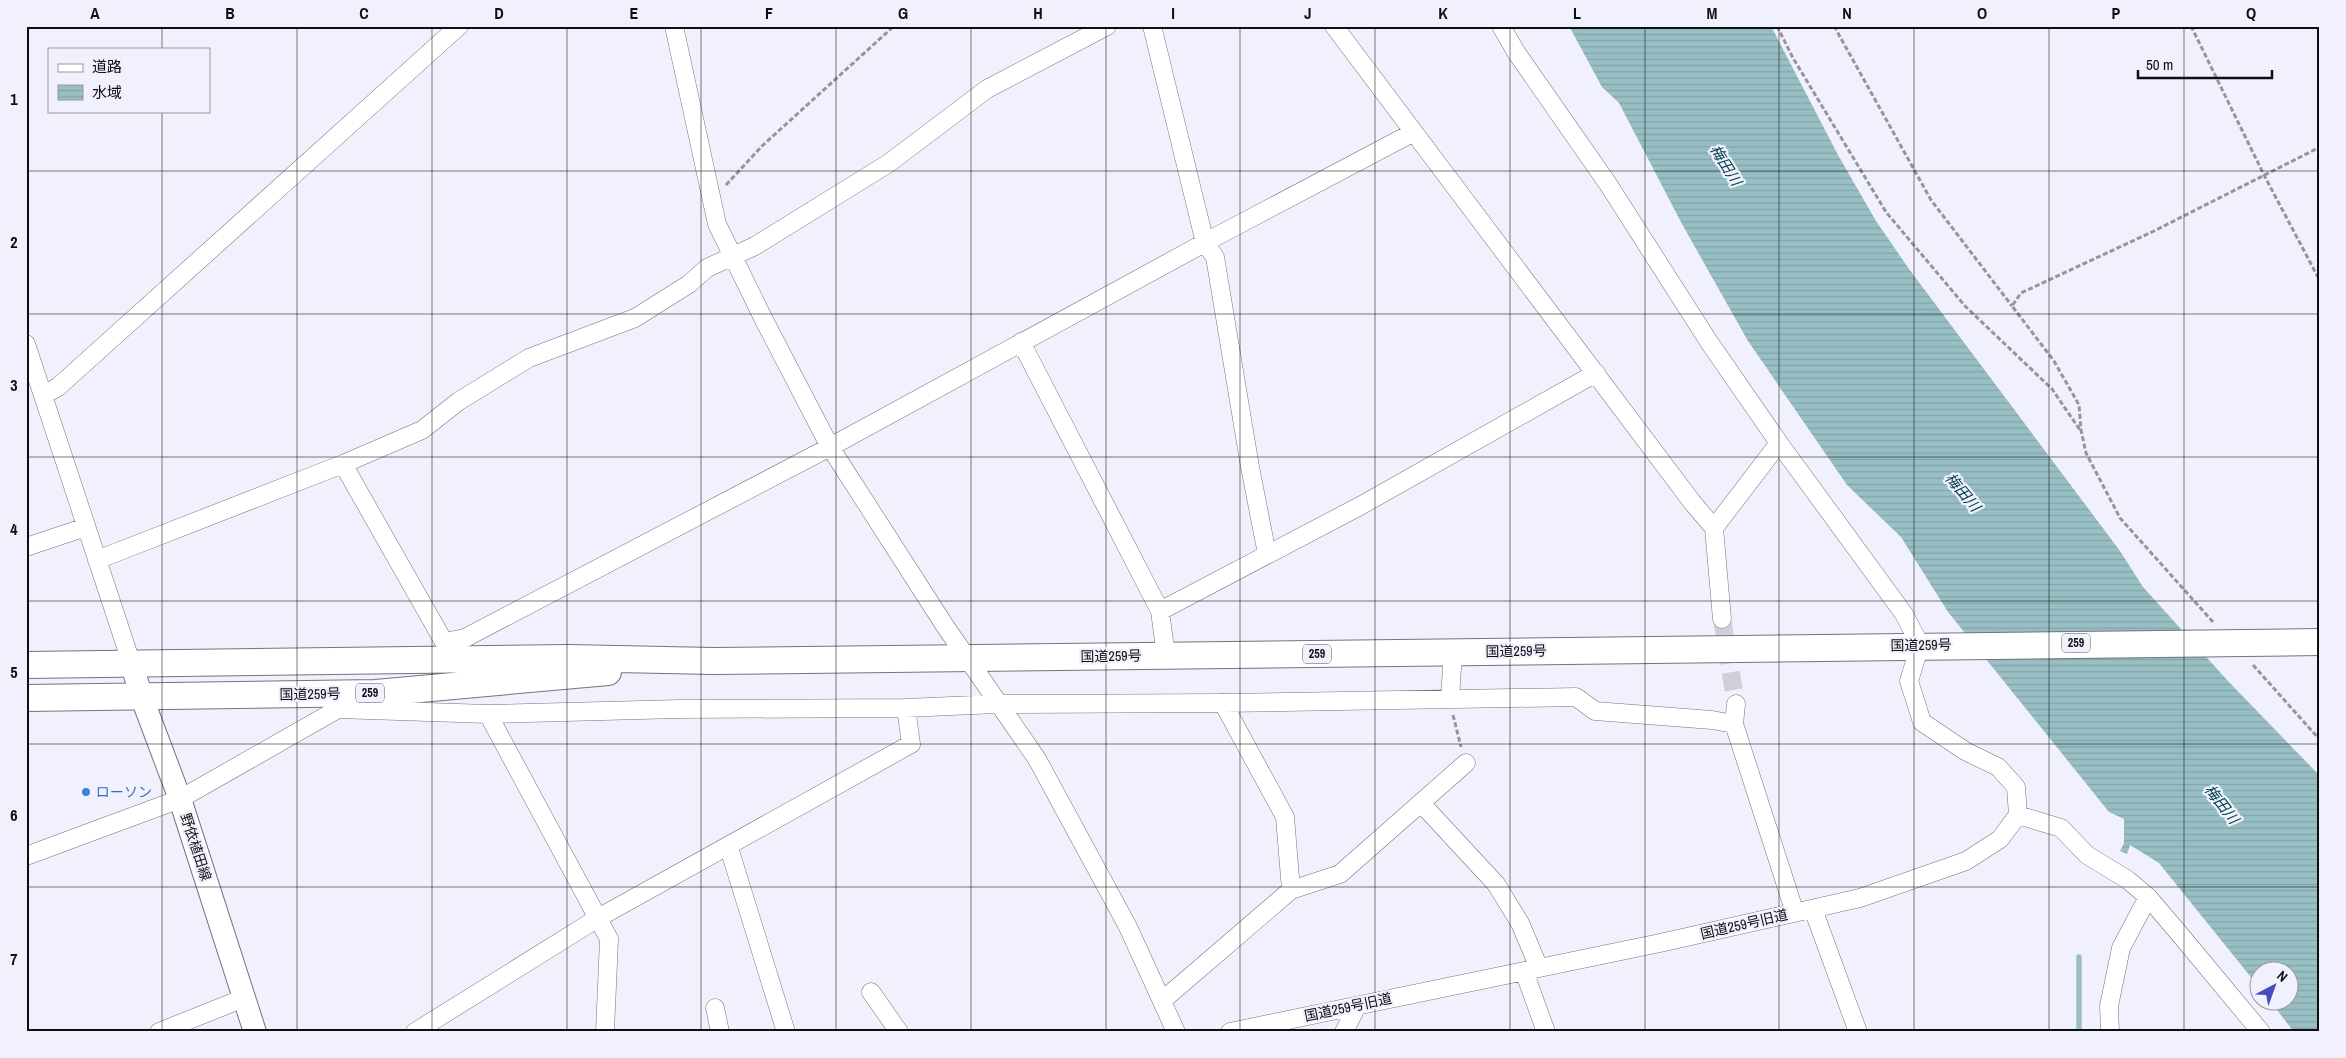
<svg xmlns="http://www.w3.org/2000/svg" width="2346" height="1058" viewBox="0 0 2346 1058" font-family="'Archivo Narrow','Noto Sans JP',sans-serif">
<defs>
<pattern id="water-rules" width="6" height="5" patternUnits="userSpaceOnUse" patternTransform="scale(1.25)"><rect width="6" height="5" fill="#98bfc4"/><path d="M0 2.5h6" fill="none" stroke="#82a3a7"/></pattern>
</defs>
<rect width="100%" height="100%" fill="#f1f1fd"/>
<path fill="url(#water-rules)" d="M1569,26h202l67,129 38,66 33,48 211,282 23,36 84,93 93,96v256h-26l-24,-31 18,-1v-30h-30v16l-99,-123 -29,-18 -3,9 -7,-3 4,-8v-24l-15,-7 -161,-200 -47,-75 -54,-52 -99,-144 -66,-117 -63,-121 -17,-16z"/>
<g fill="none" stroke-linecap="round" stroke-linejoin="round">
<path stroke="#98bfc4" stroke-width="5.5" d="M2079,957v75"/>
<path stroke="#cfcfda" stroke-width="18" stroke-dasharray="18 9" stroke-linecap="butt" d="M1722,619l14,85"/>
<g stroke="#74737e" stroke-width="19">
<path id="minor" d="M674,26l43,198 47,96 66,127 115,179 92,133 91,168 48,105
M1152,26l53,217 10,14 35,210 17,87
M1334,26l358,476 22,26 8,91
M1021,342l139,269 6,45
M26,344l106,321
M43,395l15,-8 401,-361
M343,464l101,178 21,-4 365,-191 389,-212 195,-103
M1714,528l65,-85
M26,547l60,-20
M97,560l246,-96 79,-34 37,-29 70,-43 106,-40 54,-34 18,-16 48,-22 134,-83 98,-74 120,-63
M1160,611l200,-105 236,-133
M1450,699l3,-47
M1736,704l-2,20 61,189
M488,714l121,225 -4,93
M1421,803l75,81 24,39 19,45
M2018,815l43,13 26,27 41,25 20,17 29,34 84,101
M729,848l57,184
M26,856l154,-57 158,-90 150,5 191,-5 227,-1 91,-4 226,-1 353,-6 19,14 117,9 22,4
M1291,890l49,-16 126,-111
M1813,909l45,123
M1524,971l22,61
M871,992l28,40
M1163,1000l128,-110 -6,-73 -62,-114
M715,1008l5,24
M159,1032l85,-34
M415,1032l183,-114 313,-174 -5,-36
M1230,1032l430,-89 200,-45 106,-37 34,-22 18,-24 -2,-28 -18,-20 -33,-16 -43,-29 -13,-41 11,-36 -16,-31 -125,-171 -70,-101 -101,-158 -92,-132 -15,-26
M1344,1032l13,-26
M2110,1032l-1,-26 12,-58 27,-51"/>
</g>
<g stroke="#74737e" stroke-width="24">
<path id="major" d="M132,665l10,33 38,101 75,233"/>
</g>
<g stroke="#74737e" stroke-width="28">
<path id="highway" d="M26,665l542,-7 145,3 1607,-19
M26,698l350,-5 232,-21"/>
</g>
<path stroke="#95959d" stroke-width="3" stroke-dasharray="5 2.5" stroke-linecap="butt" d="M1777,26l16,32 93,154 79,94 87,83 28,41
M1834,26l97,174 81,106
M2191,26l73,149 56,106
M726,185l36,-39 132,-120
M2213,622l-93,-104 -34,-65 -5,-23 -2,-25 -25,-44 -42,-55 9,-13 133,-62 166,-84
M2253,665l67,75
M1453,715l8,32"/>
<use href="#minor" stroke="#fff" stroke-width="18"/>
<use href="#major" stroke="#fff" stroke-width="22"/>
<use href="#highway" stroke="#fff" stroke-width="26"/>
</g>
<path fill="none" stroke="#0f0e12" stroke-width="1" stroke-opacity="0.55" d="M162,26v23M297,26v1006M432,26v1006M567,26v1006M701,26v1006M836,26v1006M971,26v1006M1106,26v1006M1240,26v1006M1375,26v1006M1510,26v1006M1645,26v1006M1779,26v1006M1914,26v1006M2049,26v1006M2184,26v1006M162,111v921M26,171h2294M26,314h2294M26,457h2294M26,601h2294M26,744h2294M26,887h2294"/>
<circle fill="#3f7fe0" stroke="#f1f1fd" stroke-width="2" cx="86" cy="792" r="5"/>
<g text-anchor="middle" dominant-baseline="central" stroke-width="4.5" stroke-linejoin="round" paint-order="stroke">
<g fill="#f1f1fd" stroke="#535258" stroke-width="1">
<rect x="2062" y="633.5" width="28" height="19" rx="4"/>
<rect x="1303" y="644.5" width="28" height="19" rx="4"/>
<rect x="356" y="683.5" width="28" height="19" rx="4"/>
</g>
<g font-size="12" font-weight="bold" fill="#0f0e12">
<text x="2076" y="643">259</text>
<text x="1317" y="654">259</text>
<text x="370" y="693">259</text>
</g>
<g font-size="14" fill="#0f0e12" stroke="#f1f1fd">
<text transform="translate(1921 645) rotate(-1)">国道259号</text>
<text transform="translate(1516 651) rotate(-1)">国道259号</text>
<text transform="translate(1111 656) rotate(-1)">国道259号</text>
<text transform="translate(310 694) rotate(-1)">国道259号</text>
<text transform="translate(196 847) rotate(72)">野依植田線</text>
<text transform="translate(1744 924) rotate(-13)">国道259号旧道</text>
<text transform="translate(1348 1007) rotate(-12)">国道259号旧道</text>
</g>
<g font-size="14" fill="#366cbe" stroke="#f1f1fd" text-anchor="start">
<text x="96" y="792">ローソン</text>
</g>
<g font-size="15" font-style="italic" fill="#034349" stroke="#f1f1fd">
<text transform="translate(1726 165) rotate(58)">梅田川</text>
<text transform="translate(1963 492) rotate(50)">梅田川</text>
<text transform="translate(2222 804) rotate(52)">梅田川</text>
</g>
</g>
<rect width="2346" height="1058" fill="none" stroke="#f1f1fd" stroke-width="55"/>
<rect x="48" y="48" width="162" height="65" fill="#f1f1fd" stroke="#97969f"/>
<rect x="58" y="64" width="25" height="8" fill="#ffffff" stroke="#97969f"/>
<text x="92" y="72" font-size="15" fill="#0f0e12">道路</text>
<rect x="58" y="85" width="25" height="15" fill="url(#water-rules)" stroke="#97969f"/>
<text x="92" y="98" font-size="15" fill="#0f0e12">水域</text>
<g transform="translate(2274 986) rotate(41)"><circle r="24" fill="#f1f1fd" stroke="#97969f"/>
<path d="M0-4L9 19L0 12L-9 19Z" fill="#474cc2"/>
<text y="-8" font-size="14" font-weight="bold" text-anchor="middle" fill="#0f0e12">N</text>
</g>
<path d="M2138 70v8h134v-8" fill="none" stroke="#0f0e12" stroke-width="2.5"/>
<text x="2146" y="70" font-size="15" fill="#0f0e12" stroke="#f1f1fd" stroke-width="4" paint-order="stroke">50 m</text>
<rect x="28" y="28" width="2290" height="1002" fill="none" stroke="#0f0e12" stroke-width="2"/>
<g font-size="16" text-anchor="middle" font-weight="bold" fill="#0f0e12">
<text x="95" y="19">A</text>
<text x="230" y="19">B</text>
<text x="364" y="19">C</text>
<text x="499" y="19">D</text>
<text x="634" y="19">E</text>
<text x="769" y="19">F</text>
<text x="903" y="19">G</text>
<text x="1038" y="19">H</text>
<text x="1173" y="19">I</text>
<text x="1308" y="19">J</text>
<text x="1443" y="19">K</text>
<text x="1577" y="19">L</text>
<text x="1712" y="19">M</text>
<text x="1847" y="19">N</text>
<text x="1982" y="19">O</text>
<text x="2116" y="19">P</text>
<text x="2251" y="19">Q</text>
<text x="14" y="105">1</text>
<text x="14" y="248">2</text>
<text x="14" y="391">3</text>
<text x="14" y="535">4</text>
<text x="14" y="678">5</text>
<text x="14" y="821">6</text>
<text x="14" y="965">7</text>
</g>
</svg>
